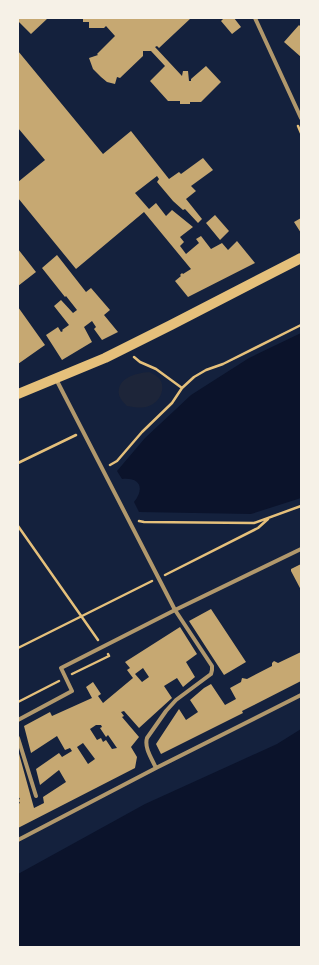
<svg xmlns="http://www.w3.org/2000/svg" width="319" height="965" viewBox="0 0 319 965" font-family="Inter,sans-serif">
<rect width="100%" height="100%" fill="#14213d"/>
<path fill="#1d2539" d="M149,372c5,2 12,6 13,12 2,9 -4,19 -13,22 -8,3 -15,1 -22,0 -3,-3 -7,-7 -8,-11 -3,-17 17,-22 30,-23z"/>
<path fill="#0b132b" d="M301,333v165l-50,16 -112,-2 -5,-10c11,-14 6,-25 -12,-23l-5,-8 28,-33 46,-43 58,-37z
M301,729v218h-283v-73l127,-70 132,-60z"/>
<path fill="#c6a872" fill-rule="evenodd" d="M18,18h30l-17,16 -13,-13z
M83,18h108l-32,30 -2,-2 -2,1 27,29 1,-5h5l1,10h2v-2l15,-13 15,16 -20,20h-11v2h-10v-3h-12l-18,-20 15,-15 -14,-15h-8v5l-23,22 -3,-1 -2,7 -8,-2 -6,-5 -8,-8 -4,-11 9,-3 -1,-1 18,-18 -9,-10 -2,2h-15v-6h-6z
M224,18h10l7,9 -9,7 -11,-13z
M299,25l2,2v30l-17,-15z
M18,51l85,103 28,-23 38,48 10,-7 2,2 22,-16 10,12 -22,16 5,5 -10,8 16,20 -4,4 -13,-14 -2,1 -10,-9 -16,-19 2,-3 -2,-3 -22,17 14,16 7,-6 10,13 6,-6 21,17 -13,10 4,5 -4,4 6,8 13,-11 -3,-4 5,-3 10,13 11,-6 6,7 9,-9 18,22 -67,34 -13,-16 6,-5 -1,-1 2,-2 1,1 8,-5 -47,-57 -68,57 -58,-71v-16l27,-22 -27,-32z
M215,215l14,16 -9,9 -14,-17z
M301,218v15l-7,-11z
M18,249l18,23 -18,14z
M57,255l29,37 5,-4 19,22 -6,5 14,17 -16,8 -8,-11 2,-2 -4,-6 -8,6 8,15 -30,18 -16,-25 12,-8 3,5 2,-1 -1,-1 7,-5 -15,-19 7,-6 12,13 4,-3 -11,-14 -1,1 -23,-29z
M18,307l27,38 -27,19z
M301,564v26l-10,-19v-2z
M211,609l35,53 -22,13 -35,-54z
M180,627l17,27 -11,8 9,15 -12,10 -6,-9 -13,8 8,12 -33,30 -15,-17 -3,1 3,4 -2,1 17,20 -8,10 6,10 -2,11 -117,60v-24l2,-1 -2,-3 2,-1 -2,-3v-46l16,58 10,-5 -1,-6 23,-15 -7,-12 -19,15 -4,-16 23,-16 3,4 10,-6 -2,-3 -5,2 -8,-14 -26,17 -7,-27 26,-14 2,4 40,-18 -6,-11 7,-5 8,12 -3,2 5,7 30,-25 -6,-8 3,-2 -5,-6zM143,668l6,9 -7,5 -7,-8zM96,725h5l1,2 -2,1 6,9 2,-2 9,13 -5,1 -6,-9 -3,2 -2,-4 -4,2 -7,-11zM83,743l12,16 -7,5 -11,-17z
M301,652v29l-59,30 1,2 -82,41 -5,-10 23,-35 7,11 12,-8 -8,-12 14,-12 7,-4 14,21 11,-6 -6,-11 11,-6 1,-4 5,1 25,-13v-3l2,-2 4,2z"/>
<g fill="none" stroke-linecap="round" stroke-linejoin="round">
<path stroke="#e5c07b" stroke-width="2.5" d="M298,126l3,7
M134,357l6,5 16,7 26,19
M18,463l58,-28
M110,465l7,-4 25,-29 30,-29 10,-15 12,-11 12,-7 17,-6 78,-39
M139,521l5,1 110,1 47,-17
M18,526l80,114
M165,575l93,-47 10,-9
M18,648l134,-67
M72,674l37,-18 -1,-2
M18,702l41,-21"/>
<path stroke="#b1986c" stroke-width="4" d="M255,18l46,100
M56,379l119,231 37,56v4l-1,4 -35,26 -10,11 -19,27c-3,10 5,21 9,30
M18,720l54,-29 -11,-23 114,-58 126,-61
M18,738l18,58
M18,840l138,-72 145,-73"/>
<path stroke="#e5c07b" stroke-width="10" d="M18,394l87,-36 66,-33 130,-67"/>
</g>
<rect width="319" height="965" fill="none" stroke="#f6f1e7" stroke-width="38"/>
</svg>
